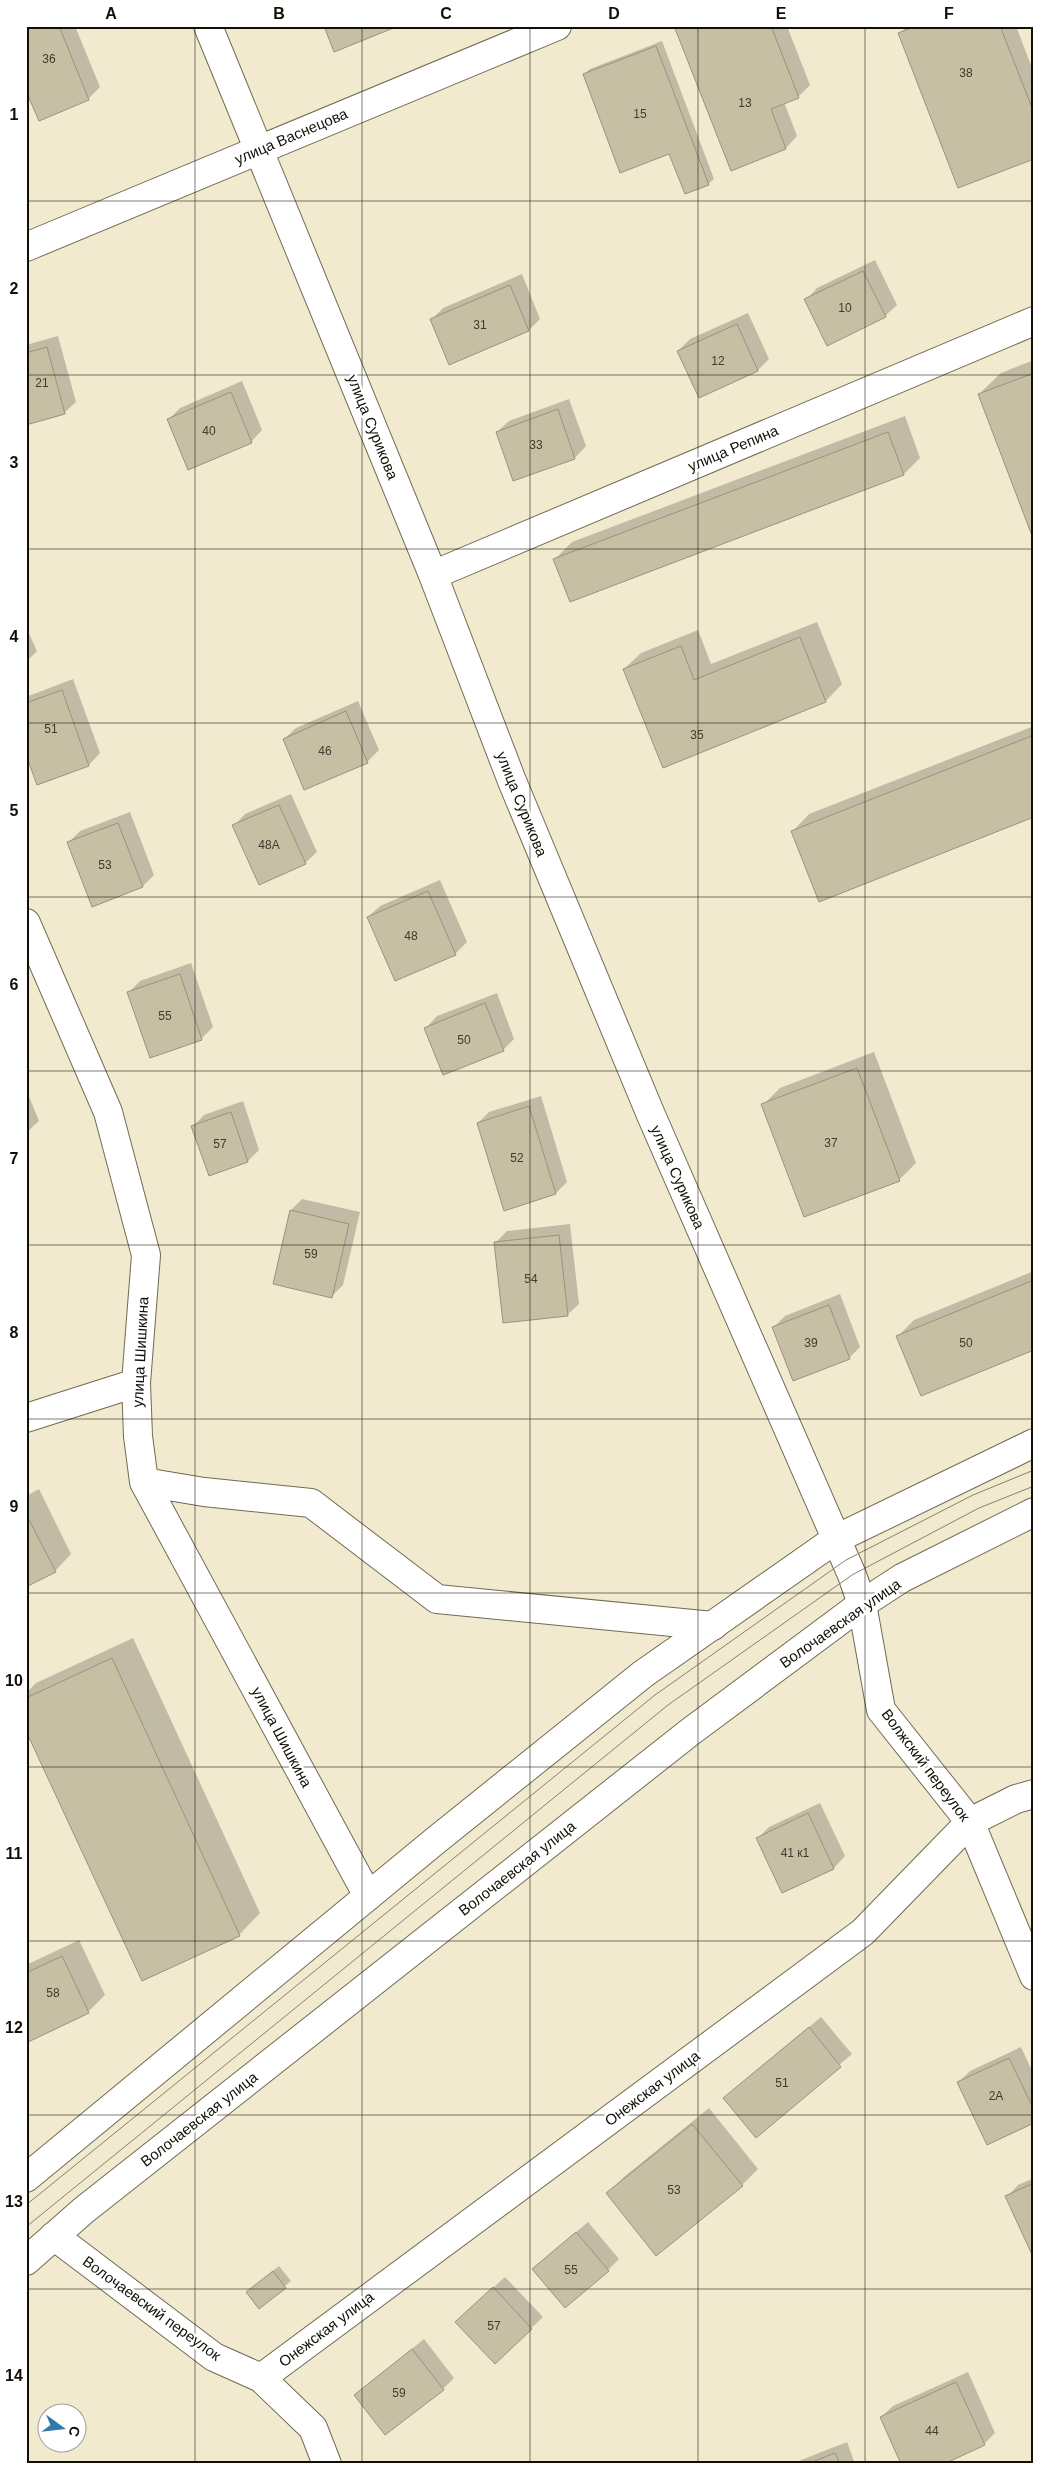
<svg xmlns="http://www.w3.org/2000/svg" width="1060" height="2490" viewBox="0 0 1060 2490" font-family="Arial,sans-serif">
<rect width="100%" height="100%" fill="#f2eacf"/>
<path fill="#0003" d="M26,26h49l25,61 -12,12z
M675,26h112l23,59 -11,11 -15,6 13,34 -11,12 -54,21z
M907,26h109l18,47v84l-134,-123z
M662,41l52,138 -6,5 -38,-32 -86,-78 6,-5z
M875,260l22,45 -12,11 -79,-16 11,-12z
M522,274l18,45 -11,11 -79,34 -18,-45 11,-11z
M748,313l21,46 -11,11 -80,-19 12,-12z
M58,336l18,66 -12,11 -38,10v-78z
M1034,360v179l-55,-145 22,-21z
M242,381l20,49 -11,12 -83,-22 12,-12z
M569,399l17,47 -11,12 -61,21 -17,-47 12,-11z
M905,416l15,42 -16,16 -333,126 -16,-41 17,-17z
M817,622l25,62 -16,17 -162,66 -40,-98 17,-16 57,-23 13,34z
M26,627l11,24 -11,11z
M73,679l27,74 -11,12 -51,18 -12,-32v-54z
M358,701l21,49 -12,12 -62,26 -21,-49 12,-11z
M1034,726v90l-241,15 16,-17z
M291,794l26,58 -12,11 -71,-37 11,-12z
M130,812l24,63 -11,11 -75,-43 12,-12z
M440,880l27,62 -12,12 -87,-37 12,-11z
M191,963l22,64 -12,12 -72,-47 11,-11z
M497,993l17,46 -11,11 -77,-22 11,-12z
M874,1052l42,111 -17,17 -136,-75 17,-17z
M26,1089l13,32 -13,12z
M541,1096l26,86 -11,11 -51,16 -27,-86 11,-11z
M243,1101l16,49 -11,11 -39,13 -16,-48 11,-11z
M302,1199l58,13 -17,73 -12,12 -40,-87z
M570,1224l9,80 -12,11 -71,-73 11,-11z
M1034,1271v77l-136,-12 16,-16z
M840,1294l20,53 -11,11 -75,-31 11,-11z
M39,1489l32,65 -16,17 -29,14v-89z
M133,1638l127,275 -21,22 -213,-207v-35l10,-10z
M820,1803l25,53 -11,12 -51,24 -25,-54 11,-11z
M79,1940l26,55 -17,17 -62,29v-76z
M821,2017l31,37 -96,82 -32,-38z
M1021,2047l13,28v47l-75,-40 11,-11z
M709,2108l49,61 -16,16 -135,9 17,-17z
M1034,2178v78l-27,-59 11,-12z
M588,2222l31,37 -11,11 -63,-12z
M279,2266l12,15 -32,26 -6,-20z
M505,2277l38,40 -48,46 -27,-52z
M424,2339l30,39 -11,11 -87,6z
M968,2372l27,61 -11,11 -103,-27 12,-11z
M847,2442l8,22h-61l2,-2z"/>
<path fill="#c6bfa4" stroke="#9a9379" d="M26,26h33l30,74 -50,21 -13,-30z
M324,26h72v1l-62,25z
M674,26h97l28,72 -28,11 15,40 -55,22z
M916,26h84l34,87v46l-76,29 -60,-155z
M656,46l53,139 -24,9 -16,-40 -49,19 -37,-99z
M863,271l23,46 -59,29 -23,-47z
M510,285l19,46 -80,34 -19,-46z
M737,324l21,47 -59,27 -22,-47z
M47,347l18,67 -39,11v-72z
M1034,373v168l-56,-147z
M231,392l21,51 -64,27 -21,-51z
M558,409l17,50 -62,22 -17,-49z
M888,432l16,43 -334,127 -17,-43z
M800,637l26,65 -163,66 -40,-99 58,-23 13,34z
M62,690l27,76 -52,19 -11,-30v-52z
M346,711l22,52 -64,27 -21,-51z
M1034,735v82l-215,85 -28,-71z
M279,805l27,59 -47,21 -27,-60z
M118,823l25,64 -51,20 -25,-65z
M428,891l28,64 -61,26 -28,-64z
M180,974l22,66 -52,18 -23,-66z
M485,1003l19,48 -61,24 -19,-47z
M857,1068l43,113 -96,36 -43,-113z
M529,1106l27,88 -52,17 -27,-88z
M231,1112l17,50 -39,14 -18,-50z
M290,1210l59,14 -17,74 -59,-14z
M559,1235l9,81 -65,7 -9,-81z
M1034,1280v70l-113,46 -25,-60z
M829,1305l21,54 -57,22 -21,-54z
M26,1514l30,58 -30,15z
M112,1658l128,278 -98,45 -116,-250v-33z
M808,1813l26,56 -52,24 -26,-55z
M62,1956l27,57 -63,30v-70z
M809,2027l32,40 -85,71 -33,-40z
M1009,2058l25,52v13l-47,22 -30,-63z
M692,2124l51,62 -87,70 -50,-63z
M1034,2183v76l-29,-63z
M576,2232l33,39 -44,37 -33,-39z
M273,2271l13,17 -27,21 -13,-17z
M493,2287l39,42 -37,35 -40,-42z
M412,2349l32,41 -59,45 -31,-40z
M956,2382l29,63 -41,19h-43l-21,-47z
M835,2453l5,11h-33z"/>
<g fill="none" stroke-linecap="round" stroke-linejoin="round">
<g stroke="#716b52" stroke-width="30">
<path id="minor" d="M208,26l225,549 79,206 139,334 201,460 10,29 19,106 89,112 64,154
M26,247l531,-221
M433,575l601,-254
M26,923l82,189 38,143 -10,128 2,53 6,46 224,414
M26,1418l110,-35
M144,1482l60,10 107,11 126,96 276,27
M54,2236l160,121 47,21 52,50 14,36
M261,2378l602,-446 107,-110 46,-23 18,-5"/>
</g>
<g stroke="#716b52" stroke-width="30">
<path id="major" d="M26,2178l409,-337 208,-167 193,-135 198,-96
M26,2261l58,-51 606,-478 172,-128 40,-26 132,-66"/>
</g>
<use href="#minor" stroke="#fff" stroke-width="28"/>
<use href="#major" stroke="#fff" stroke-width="28"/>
<path stroke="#86806e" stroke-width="1" d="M26,2205l629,-510 191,-135 127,-65 61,-25
M26,2227l642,-522 184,-130 127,-67 55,-22"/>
</g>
<path fill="none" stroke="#120f06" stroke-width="1" stroke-opacity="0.55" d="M195,26v2438M362,26v2438M530,26v2438M698,26v2438M865,26v2438M26,201h1008M26,375h1008M26,549h1008M26,723h1008M26,897h1008M26,1071h1008M26,1245h1008M26,1419h1008M26,1593h1008M26,1767h1008M26,1941h1008M26,2115h1008M26,2289h1008"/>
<g text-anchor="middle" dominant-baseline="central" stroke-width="5" stroke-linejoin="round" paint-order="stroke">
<g font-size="12" fill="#3f3b2e">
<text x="49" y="59">36</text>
<text x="966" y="73">38</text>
<text x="745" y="103">13</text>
<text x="640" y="114">15</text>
<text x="845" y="308">10</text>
<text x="480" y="325">31</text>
<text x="718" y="361">12</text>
<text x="42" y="383">21</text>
<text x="209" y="431">40</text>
<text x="536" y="445">33</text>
<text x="51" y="729">51</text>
<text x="697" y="735">35</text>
<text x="325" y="751">46</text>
<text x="269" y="845">48А</text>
<text x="105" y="865">53</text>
<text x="411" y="936">48</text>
<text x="165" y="1016">55</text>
<text x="464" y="1040">50</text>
<text x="831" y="1143">37</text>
<text x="220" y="1144">57</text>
<text x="517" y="1158">52</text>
<text x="311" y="1254">59</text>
<text x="531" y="1279">54</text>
<text x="811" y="1343">39</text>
<text x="966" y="1343">50</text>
<text x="795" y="1853">41 к1</text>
<text x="53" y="1993">58</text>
<text x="782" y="2083">51</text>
<text x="996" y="2096">2А</text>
<text x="674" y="2190">53</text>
<text x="571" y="2270">55</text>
<text x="494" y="2326">57</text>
<text x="399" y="2393">59</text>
<text x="932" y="2431">44</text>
</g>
<g font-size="15" fill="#120f06" stroke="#fff">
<text transform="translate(291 136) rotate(-23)">улица Васнецова</text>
<text transform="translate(373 427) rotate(68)">улица Сурикова</text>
<text transform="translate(733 448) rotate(-23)">улица Репина</text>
<text transform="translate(522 804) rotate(68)">улица Сурикова</text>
<text transform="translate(678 1177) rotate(66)">улица Сурикова</text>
<text transform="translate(140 1352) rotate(-87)">улица Шишкина</text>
<text transform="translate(840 1623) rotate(-35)">Волочаевская улица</text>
<text transform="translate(282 1737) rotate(62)">улица Шишкина</text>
<text transform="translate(926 1765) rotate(53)">Волжский переулок</text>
<text transform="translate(517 1868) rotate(-38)">Волочаевская улица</text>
<text transform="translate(652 2088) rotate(-37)">Онежская улица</text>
<text transform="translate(199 2119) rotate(-38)">Волочаевская улица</text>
<text transform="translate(152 2308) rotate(36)">Волочаевский переулок</text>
<text transform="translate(326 2329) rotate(-37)">Онежская улица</text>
</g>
</g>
<rect width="1060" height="2490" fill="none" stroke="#ffffff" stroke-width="55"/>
<g transform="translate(62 2428) rotate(105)"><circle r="24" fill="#ffffff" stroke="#a09f9b"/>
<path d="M0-4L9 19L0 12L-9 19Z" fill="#3278ad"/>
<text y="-8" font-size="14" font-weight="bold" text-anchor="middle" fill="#120f06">С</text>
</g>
<rect x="28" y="28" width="1004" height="2434" fill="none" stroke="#120f06" stroke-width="2"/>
<g font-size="16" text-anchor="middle" font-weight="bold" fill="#120f06">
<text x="111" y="19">A</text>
<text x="279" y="19">B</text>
<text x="446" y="19">C</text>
<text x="614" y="19">D</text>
<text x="781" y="19">E</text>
<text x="949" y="19">F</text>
<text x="14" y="120">1</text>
<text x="14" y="294">2</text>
<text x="14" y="468">3</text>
<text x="14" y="642">4</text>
<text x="14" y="816">5</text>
<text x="14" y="990">6</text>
<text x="14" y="1164">7</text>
<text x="14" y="1338">8</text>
<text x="14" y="1512">9</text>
<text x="14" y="1686">10</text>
<text x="14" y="1859">11</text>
<text x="14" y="2033">12</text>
<text x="14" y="2207">13</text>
<text x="14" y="2381">14</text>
</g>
</svg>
